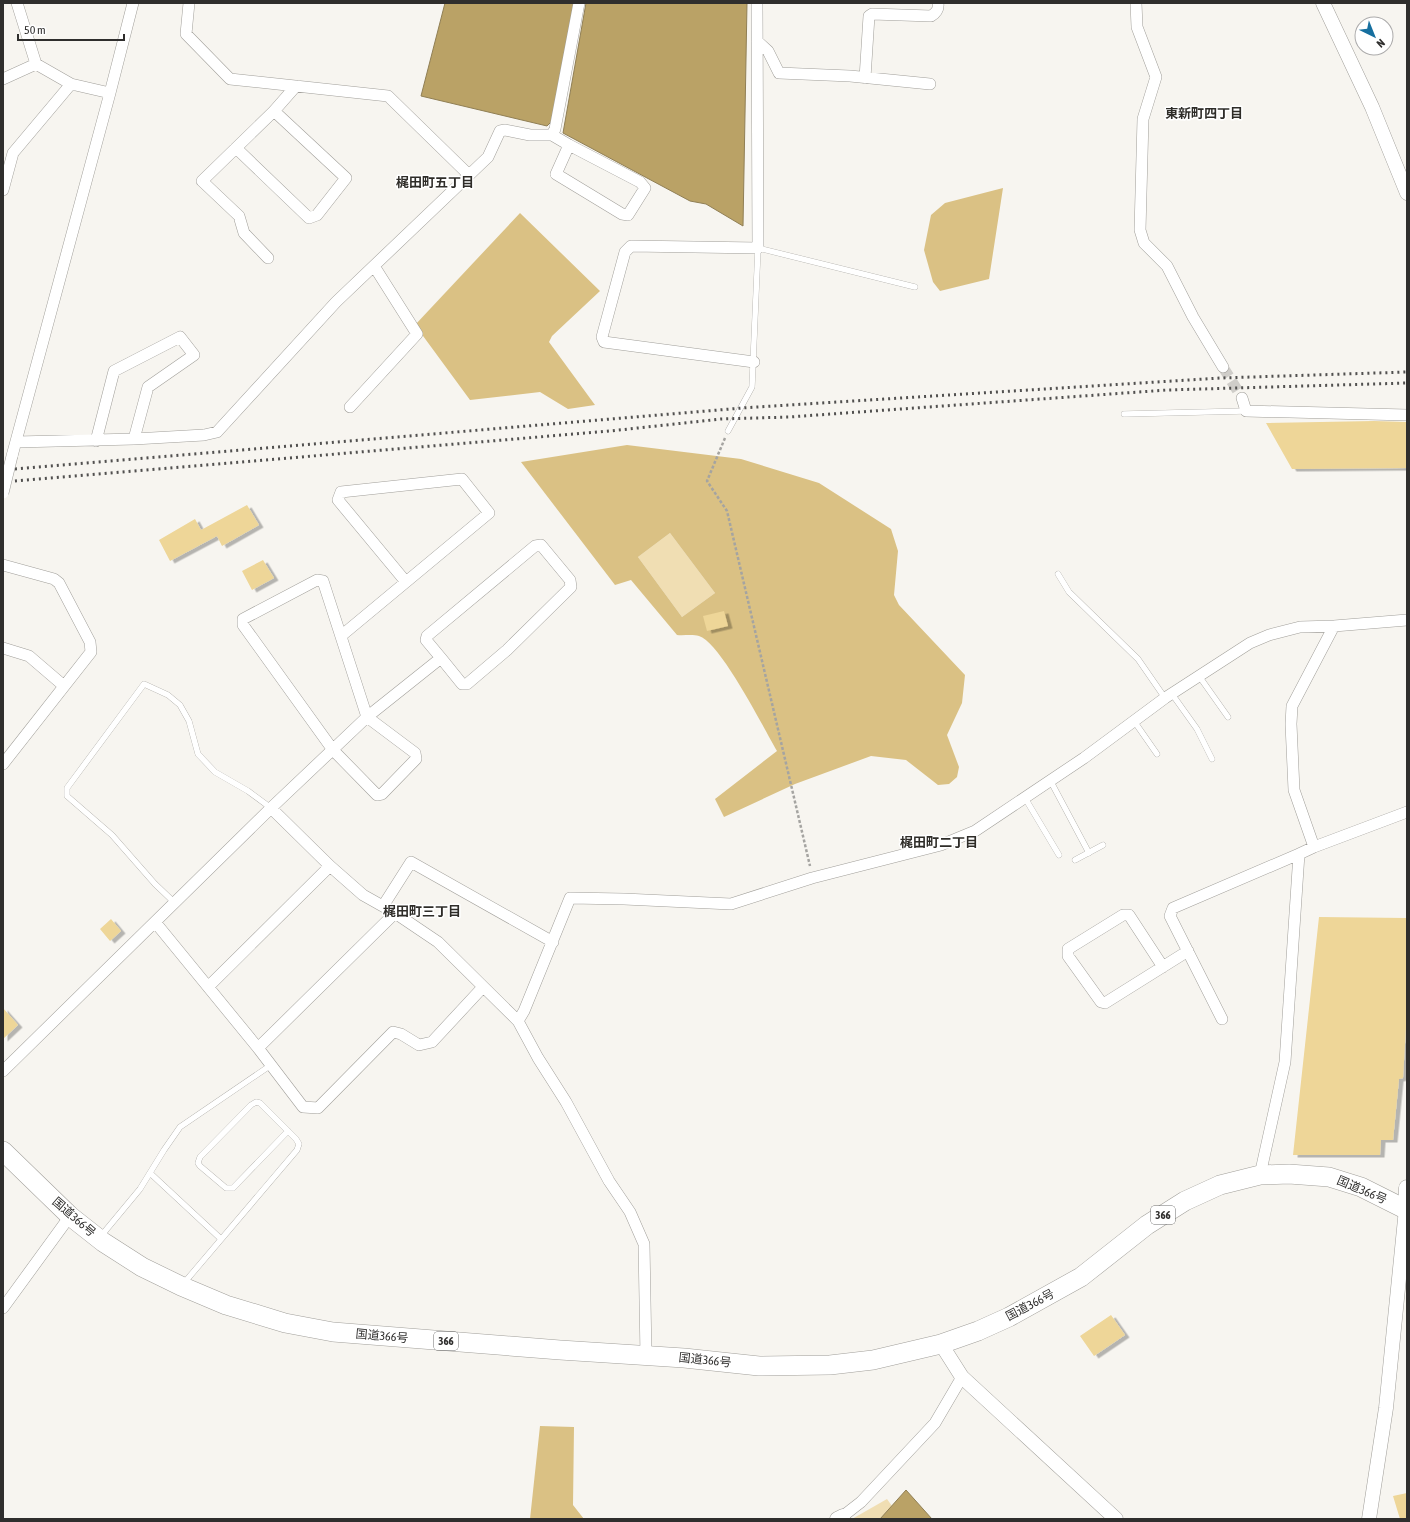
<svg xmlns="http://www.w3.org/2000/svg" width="1410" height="1522" viewBox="0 0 1410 1522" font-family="'Asap Condensed','Noto Sans JP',sans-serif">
<defs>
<filter id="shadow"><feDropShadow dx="4.5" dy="2.5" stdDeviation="0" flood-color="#0004"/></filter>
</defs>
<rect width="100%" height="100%" fill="#f7f5f0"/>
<path fill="#f0deb3" d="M670,533l45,60 -33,24 -44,-60z
M887,1499l5,7 -12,13h-28z"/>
<path fill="#dac184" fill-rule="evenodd" d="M1003,188l-14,91 -49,12 -7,-9 -9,-32 7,-35 14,-12z
M520,213l80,78 -48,45 -3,6 46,63 -27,4 -28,-17 -70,8 -55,-75z
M627,445l114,14 78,24 72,46 7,22 -4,44 5,10 66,70 -3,28 -15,32 12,32 -2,10 -8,7 -11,1 -32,-25 -35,-4 -76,28 -71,33 -9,-18 62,-48c-13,-22 -56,-108 -78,-115 -7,-2 -16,0 -22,-1l-46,-55 -16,5 -94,-123zM670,533l45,60 -33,24 -44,-60z
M540,1426l34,1 -1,78 11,14h-54z"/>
<path fill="#baa266" stroke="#907f55" d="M445,3h130l-22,117 -6,6 -126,-30z
M586,3h161l-4,223 -37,-22 -16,-3 -127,-68z
M906,1490l26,29h-52z"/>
<path fill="#eed698" filter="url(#shadow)" d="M1374,421l33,1v46l-115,1 -26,-46z
M247,505l12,20 -37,21 -5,-10 -47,25 -11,-21 36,-21 6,11z
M263,560l11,18 -22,12 -10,-19z
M724,611l4,15 -21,5 -4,-15z
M1319,917l88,1v92l-4,68 -4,1 -6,61h-12l-1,15h-87z
M111,919l10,12 -11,10 -10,-12z
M3,1008l15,17 -15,14z
M1111,1315l14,20 -31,21 -14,-20z
M1407,1493v26h-7l-7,-23z"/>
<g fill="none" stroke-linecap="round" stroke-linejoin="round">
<path stroke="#cfcdc9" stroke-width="11" stroke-dasharray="11 5.5" stroke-linecap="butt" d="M1223,367l19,31"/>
<g stroke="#a19f9a" stroke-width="6">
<path id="service" d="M1124,414l122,-3
M728,431l24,-44 6,-139 157,39
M1058,574l11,18 69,67 27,39
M1199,676l29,41
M1172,694l25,35 15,30
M1134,721l23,33
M1050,780l39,73
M1025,798l34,57
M1075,860l28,-15
M175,903l-20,-19 -43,-49 -45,-39v-8l77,-104 24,11 12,10 9,16 9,33 17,18 33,19 23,17
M150,1173l71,66
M101,1236l39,-47 24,-39 16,-23 91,-62
M184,1283l113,-133 2,-6 -3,-5 -36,-36 -4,-1 -5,3 -51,52 -2,6 2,3 26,22h7l55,-57"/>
</g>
<g stroke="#a19f9a" stroke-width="12">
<path id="minor" d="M17,3l19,61 35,20 39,9
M189,3l-3,31 44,45 158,17 81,79
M1136,3l1,24 19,50 -13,42 -3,111 4,13 23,23 26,51 30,50
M757,41l11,10 11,22 71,3 80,8
M865,78l4,-62 3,-2 59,2c5,-3 8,-6 7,-13
M3,79l33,-15
M552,135l3,-6 24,-126
M236,148l73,70 8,-3 29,-37 -72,-67
M3,190l10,-37 58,-69
M268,258l-24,-25 -5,-17 -37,-35 72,-70 22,-25
M754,362l-150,-20 -2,-5 23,-85 6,-6 127,2 -1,-245
M1242,398l4,13 161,4
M350,407l67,-73 -43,-68
M96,441l18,-70 66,-34 14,18 -46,32 -14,52
M17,442l117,-3 70,-4 13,-3 119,-130 152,-145 12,-26 5,-1 25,5h22l17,10 71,37 5,6 -17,27 -6,-1 -66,-40 13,-29
M12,456l98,-363 23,-90
M3,565l51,14 5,4 31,59 1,10 -88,112
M317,580l6,1 44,136 48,36 1,6 -34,35 -5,1 -44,-45 -90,-125v-6z
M341,636l148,-123 -27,-34 -121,13 -3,8 68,82
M3,648l26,8 35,30
M271,808l59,58 33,29 32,18 43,29 80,79 20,37 28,44 43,79 21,31 14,32 2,112
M1314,847l-20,-57 -3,-66 1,-18 42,-80
M383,906l28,-44 142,80
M155,922l103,126 45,59 15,1 75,-76 8,2 18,11 13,-3 51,-55
M1163,967l-34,-52h-6l-55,34v7l33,46 4,1 83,-52
M208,987l122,-121
M1222,1019l-52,-103 3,-8 126,-54
M518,1021l6,-10 46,-113 54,1 107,5 81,-26 129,-33 34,-14 109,-73 81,-60 85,-55 19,-8 31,-8 34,-1 73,-6
M258,1048l137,-135
M3,1071l268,-263 96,-91 74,-59 -15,-18 1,-4 108,-90 6,-1 29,35 1,7 -64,63 -40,34h-5l-21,-26
M1260,1175l25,-113 14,-208 15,-7 93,-35
M3,1308l67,-92
M843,1516l18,-14 74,-79 27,-46"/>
</g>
<g stroke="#a19f9a" stroke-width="15">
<path id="tertiary" d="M1323,3l49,104 35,86
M941,1344l21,33 154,142
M837,1519l6,-3
M1369,1519l17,-111 20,-199"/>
</g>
<g stroke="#a19f9a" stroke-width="17">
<path id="secondary" d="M1406,1209l1,-21"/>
</g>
<g stroke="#a19f9a" stroke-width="20">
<path id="trunk" d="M3,1151l67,65 33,26 39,25 39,19 45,19 59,18 48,9 227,18 124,8 75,8 71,-1 43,-5 68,-16 37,-13 31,-14 72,-40 66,-52 38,-24 35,-16 40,-10 29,-1 40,3 32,10 46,23"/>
</g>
<path stroke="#a5a4a1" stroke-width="2.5" stroke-dasharray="3 2" stroke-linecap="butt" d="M725,438l-18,43 20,30 83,355"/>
<use href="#service" stroke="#fff" stroke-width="5.5"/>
<use href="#minor" stroke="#fff" stroke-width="11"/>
<use href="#tertiary" stroke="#fff" stroke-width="14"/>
<use href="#secondary" stroke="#fff" stroke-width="16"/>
<use href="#trunk" stroke="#fff" stroke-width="19"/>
<path stroke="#51504f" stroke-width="3" stroke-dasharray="2 4" stroke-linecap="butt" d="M3,470l739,-62 479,-30 186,-6
M3,482l607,-51 111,-12 68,-2 378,-27 240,-7"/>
<g stroke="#a19f9a" stroke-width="12" stroke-linecap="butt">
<path id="minor-bridge" d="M3,493l9,-37"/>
</g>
<use href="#minor-bridge" stroke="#fff" stroke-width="11"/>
</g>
<g text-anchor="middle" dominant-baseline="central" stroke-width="3" stroke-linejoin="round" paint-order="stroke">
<g fill="#fff" stroke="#6d6d6c" stroke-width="1">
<rect x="1151" y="1206" width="24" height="18" rx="3"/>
<rect x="434" y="1332" width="24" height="18" rx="3"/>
</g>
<g font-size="11" font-weight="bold" fill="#2f2e2d">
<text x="1163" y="1215">366</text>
<text x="446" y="1341">366</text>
</g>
<g font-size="12" fill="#2f2e2d" stroke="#fff">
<text transform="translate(1362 1190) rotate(23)">国道366号</text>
<text transform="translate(74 1217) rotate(41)">国道366号</text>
<text transform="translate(1030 1305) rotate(-28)">国道366号</text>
<text transform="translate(382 1336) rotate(5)">国道366号</text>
<text transform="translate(705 1360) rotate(6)">国道366号</text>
</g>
<g font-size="13" font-weight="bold" fill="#2e2c28" stroke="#fff">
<text x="1204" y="113">東新町四丁目</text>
<text x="435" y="182">梶田町五丁目</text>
<text x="939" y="842">梶田町二丁目</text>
<text x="422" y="911">梶田町三丁目</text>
</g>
</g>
<rect width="1410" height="1522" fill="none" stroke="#2f2e2d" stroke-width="8"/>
<g transform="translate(1374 36) rotate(137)"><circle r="19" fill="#ffffff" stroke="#acabab"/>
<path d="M0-3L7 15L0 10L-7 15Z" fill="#166f9f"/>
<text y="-6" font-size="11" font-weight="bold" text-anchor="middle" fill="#2f2e2d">N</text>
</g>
<path d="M18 34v6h106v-6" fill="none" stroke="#2f2e2d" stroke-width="2"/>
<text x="24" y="34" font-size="12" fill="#2f2e2d" stroke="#ffffff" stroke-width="3" paint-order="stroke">50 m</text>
</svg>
